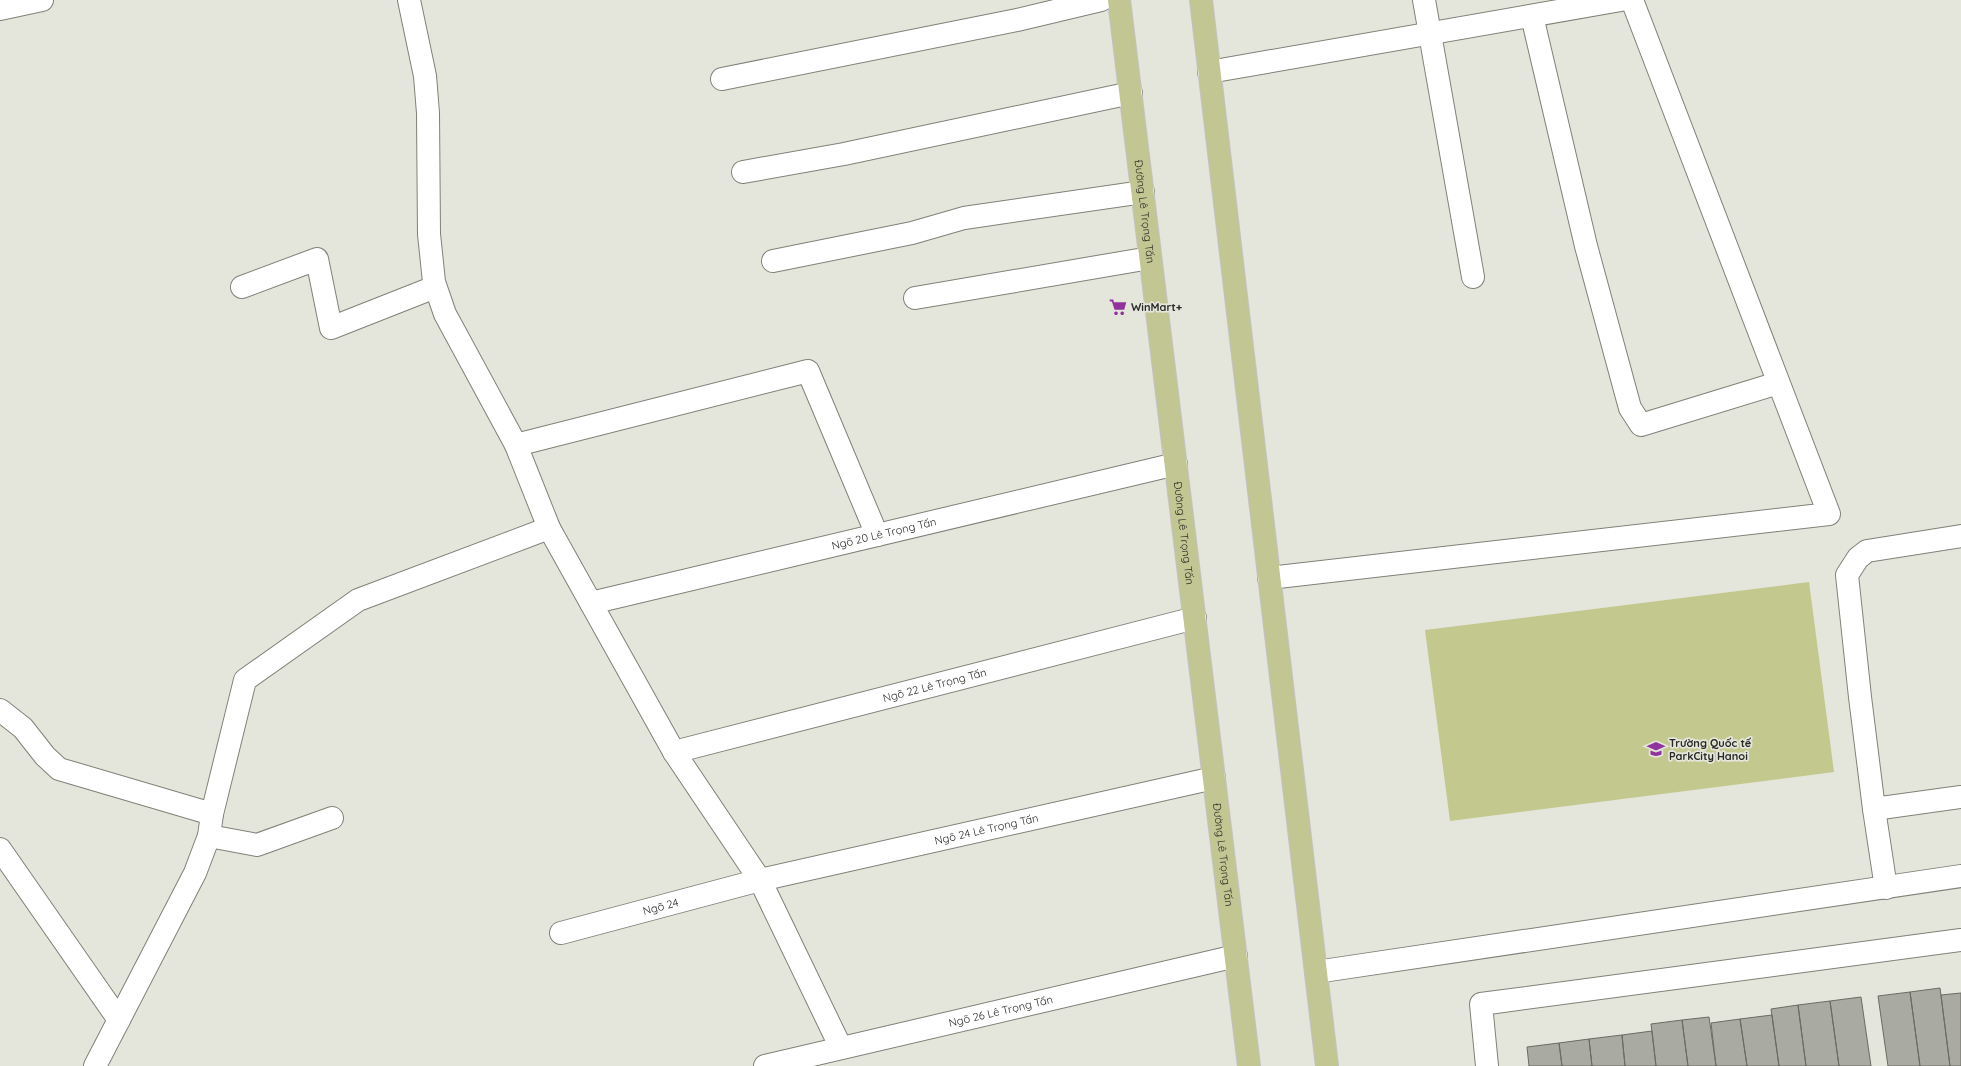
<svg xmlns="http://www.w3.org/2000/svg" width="1961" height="1066" viewBox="0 0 1961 1066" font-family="Quicksand,sans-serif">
<rect width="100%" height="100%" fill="#e4e5db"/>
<path fill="#c3c88e" d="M1809,582l25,190 -384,49 -25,-191z"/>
<path fill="#a9aaa1" stroke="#6a6b63" d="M1940,988l10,78h-30l-10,-74z
M1910,992l10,74h-32l-10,-70z
M1961,993v73h-11l-9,-71z
M1861,997l10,69h-32l-9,-65z
M1830,1001l9,65h-33l-8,-61z
M1798,1005l8,61h-27l-8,-57z
M1772,1015l7,51h-32l-7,-47z
M1709,1017l7,49h-28l-6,-46z
M1740,1019l7,47h-31l-5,-43z
M1682,1020l6,46h-32l-5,-42z
M1652,1031l4,35h-31l-3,-31z
M1622,1035l3,31h-33l-3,-27z
M1589,1039l3,27h-30l-3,-23z
M1559,1043l3,23h-33l-2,-19z"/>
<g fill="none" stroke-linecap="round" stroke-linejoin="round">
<g stroke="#808178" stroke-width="24">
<g id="minor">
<path d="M409,0l16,76 3,37 1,121 5,48 11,32 71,131 33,83 125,224 86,128 81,168"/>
<path d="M1424,0l49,277"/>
<path d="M0,9l42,-9"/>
<path d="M1532,16l54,230 44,162 11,17 137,-42"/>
<path d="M1209,72l412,-72"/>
<path d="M722,79l295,-59 84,-20"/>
<path d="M743,172l101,-18 287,-61"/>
<path d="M773,261l139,-28 52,-15 179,-26"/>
<path d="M242,287l75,-28 14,69 104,-41"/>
<path d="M915,298l235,-40"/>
<path d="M516,445l292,-74 69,164"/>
<path d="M1961,536l-94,15 -9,7 -11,17 13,122 14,112 87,-12"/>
<path d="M1269,578l560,-64 -197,-514"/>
<path id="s1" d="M591,603l585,-139"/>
<path d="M0,710l23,18 22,28 14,13 153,45"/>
<path id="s2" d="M674,752l521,-134"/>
<path d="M1874,809l12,79"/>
<path d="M209,836l48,9 75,-27"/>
<path d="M0,849l119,171"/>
<path id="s3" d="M561,933l199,-53 454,-102"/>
<path d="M1316,972l645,-96"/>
<path d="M95,1066l100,-193 14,-37 3,-22 33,-134 113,-80 191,-72"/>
<path id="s4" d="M765,1066l471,-110"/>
<path d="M1487,1066l-6,-62 480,-64"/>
</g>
</g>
<g stroke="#c3c3c2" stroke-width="24">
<g id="major">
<path id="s5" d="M1119,0l130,1066"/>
<path d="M1201,0l126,1066"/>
</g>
</g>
<use href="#minor" stroke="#fff" stroke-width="22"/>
<use href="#major" stroke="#c2c692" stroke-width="22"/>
</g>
<defs>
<g id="supermarket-bare" transform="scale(1.38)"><path d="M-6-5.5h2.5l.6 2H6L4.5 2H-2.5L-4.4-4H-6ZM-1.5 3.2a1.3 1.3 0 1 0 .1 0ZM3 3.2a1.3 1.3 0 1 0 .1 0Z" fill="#90339d" stroke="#e4e5db" stroke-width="2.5" paint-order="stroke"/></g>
<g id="school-bare" transform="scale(1.38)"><path d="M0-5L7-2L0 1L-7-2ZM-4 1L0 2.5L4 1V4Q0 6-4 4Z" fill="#90339d" stroke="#e4e5db" stroke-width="2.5" paint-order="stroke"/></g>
</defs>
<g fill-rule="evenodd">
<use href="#supermarket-bare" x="1118" y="307"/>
<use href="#school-bare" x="1656" y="749"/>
</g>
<g text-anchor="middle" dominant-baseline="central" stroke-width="3.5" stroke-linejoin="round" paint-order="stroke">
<g font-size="11" fill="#282925" stroke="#e4e5db">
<text stroke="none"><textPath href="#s5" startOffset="213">Đường Lê Trọng Tấn</textPath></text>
<text stroke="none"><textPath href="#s5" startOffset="537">Đường Lê Trọng Tấn</textPath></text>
<text stroke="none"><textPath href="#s1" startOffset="301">Ngõ 20 Lê Trọng Tấn</textPath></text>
<text stroke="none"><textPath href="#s2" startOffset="269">Ngõ 22 Lê Trọng Tấn</textPath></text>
<text stroke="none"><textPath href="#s3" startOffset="438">Ngõ 24 Lê Trọng Tấn</textPath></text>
<text stroke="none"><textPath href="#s5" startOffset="861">Đường Lê Trọng Tấn</textPath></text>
<text stroke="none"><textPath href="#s3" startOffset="103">Ngõ 24</textPath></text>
<text stroke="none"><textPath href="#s4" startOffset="242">Ngõ 26 Lê Trọng Tấn</textPath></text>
</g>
<g font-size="11" font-weight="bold" fill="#282925" stroke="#e4e5db" text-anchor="start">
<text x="1131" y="307">WinMart+</text>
<text x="1669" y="743">Trường Quốc tế<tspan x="1669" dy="13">ParkCity Hanoi</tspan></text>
</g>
</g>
</svg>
